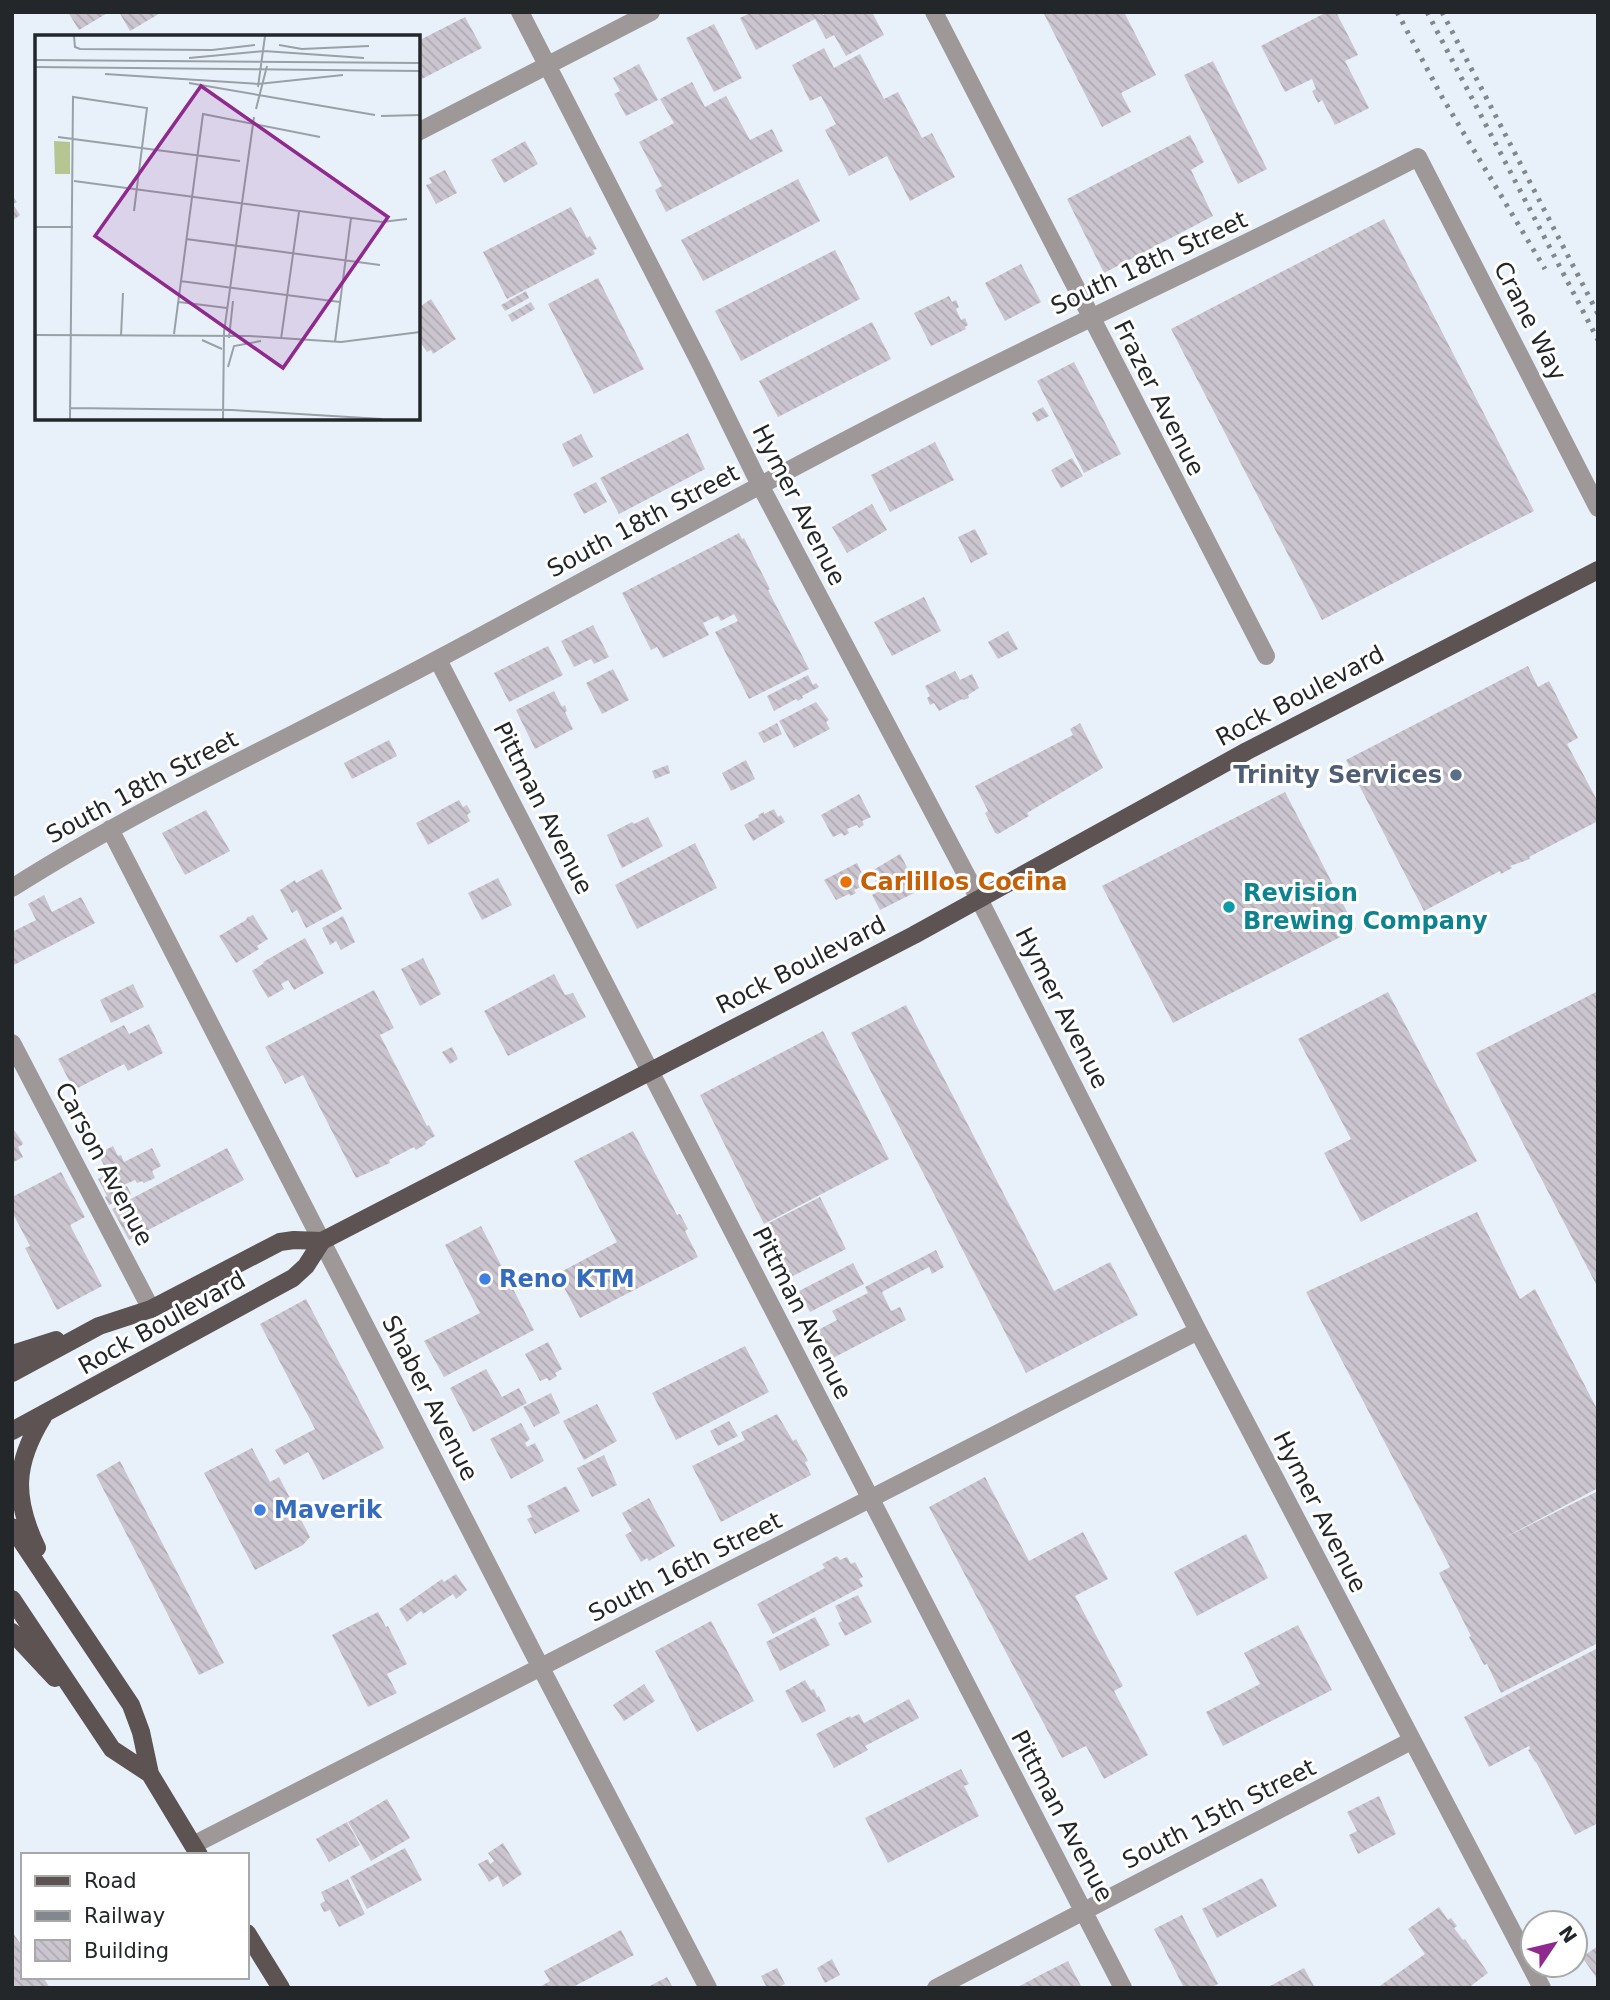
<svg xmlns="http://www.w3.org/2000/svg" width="1610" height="2000" viewBox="0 0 1610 2000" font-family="'DejaVu Sans',sans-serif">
<defs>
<pattern id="building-back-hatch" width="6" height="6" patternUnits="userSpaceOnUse" patternTransform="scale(1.75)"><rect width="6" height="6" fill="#cbc5cf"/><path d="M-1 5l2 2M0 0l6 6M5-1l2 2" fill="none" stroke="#aea9b2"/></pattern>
</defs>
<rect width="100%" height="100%" fill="#e8f1f9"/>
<path fill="url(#building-back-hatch)" d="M68,12h41l-30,18z
M119,12h43l-32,19z
M752,12h70l1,3 5,-3h44l12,23 -38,21 -12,-21 -8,4 -11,-20 -59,31 -16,-32z
M1043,12h81l32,63 -35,18 10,19 -29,15z
M1327,12h9l22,43 -13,6 24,47 -34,17 -13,-25 -4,3 -6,-12 4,-2 -4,-10 -27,13 -24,-46z
M465,17l17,31 -64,33v-40z
M714,24l28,54 -28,14 -28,-54z
M824,48l10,20 26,-14 24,45 14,-7 24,46 10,-5 23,44 -45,24 -23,-45 -38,20 -24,-46 11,-6 -15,-28 -11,5 -18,-36z
M1213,61l54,108 -29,15 -54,-109z
M639,64l19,36 -32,16 -12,-22 6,-3 -7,-13z
M692,82l13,25 21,-11 24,44 22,-11 11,22 -117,61 -11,-22 7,-4 -23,-44 35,-19 -14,-24z
M1190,135l14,27 -13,8 22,46 -109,57 -37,-74z
M525,141l13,23 -34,19 -13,-23z
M445,170l12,23 -21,11 -10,-19 6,-2 -3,-5z
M798,179l22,42 -117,60 -22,-41z
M12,195l5,7 -4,2 7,11 -8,6z
M571,207l16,31 3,-2 7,13 -4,1 2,4 -88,45 -24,-47z
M1384,219l150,292 -212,109 -151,-291z
M835,250l25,49 -119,62 -26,-50z
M1021,264l20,38 -36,19 -20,-38z
M598,278l46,91 -50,25 -46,-90z
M526,291l3,7 -24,13 -4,-6z
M949,296l3,6 4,-2 3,7 -3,2 5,11 4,-2 3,7 -3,2 1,2 -35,17 -17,-33z
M431,299l25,40 -23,15 -2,-4 -4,2 -9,-13 2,-7 -2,-24z
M531,302l4,7 -23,13 -4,-7z
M872,322l19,37 -113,58 -19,-36z
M1074,362l47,92 -37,19 -47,-92z
M1043,407l6,9 -12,6 -5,-9z
M688,433l17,36 -86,45 -19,-36z
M581,434l12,23 -20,10 -11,-23z
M935,442l19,38 -64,32 -19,-37z
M1072,458l11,18 -22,12 -10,-18z
M596,482l11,20 -23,12 -11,-20z
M872,504l15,26 -40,23 -15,-26z
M975,529l13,25 -17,9 -13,-26z
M739,533l3,6 2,-1 26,51 -2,1 41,79 -60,30 -34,-67 23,-11 -4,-7 -13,7 -3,-5 -15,7 6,12 -46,23 -6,-11 -6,3 -29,-57z
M924,597l17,34 -49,25 -18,-34z
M593,625l16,32 -15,7 -3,-5 -17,8 -13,-26z
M1008,631l10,18 -20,10 -10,-17z
M548,646l15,29 -54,27 -15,-29z
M1528,666l10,21 11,-6 29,57 -11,6 31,58v19l-69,36 1,2 -20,7 2,2 -11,6 -1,-3 -76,40 -78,-151z
M613,669l16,31 -27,14 -16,-31z
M955,671l5,9 12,-6 7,14 -11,7 1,3 -5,2 -2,-1 -23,12 -5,-8 -4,2 -3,-7 3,-2 -5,-10z
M808,675l5,10 3,-2 3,4 -17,9 1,2 -5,3 -2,-2 -22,12 -7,-15z
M554,691l8,16 3,-2 2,6 -2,1 8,17 -38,20 -19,-39z
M816,702l13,18 -3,2 4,7 -36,19 -15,-27z
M777,723l5,11 -18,9 -6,-10z
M1080,723l23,45 -76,45 2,3 -31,18 -3,-1 -10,-20 3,-2 -13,-25 98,-51 -3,-6z
M389,740l8,16 -45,23 -8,-16z
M746,760l9,19 -24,12 -9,-18z
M668,765l2,8 -15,6 -3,-8z
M1285,792l71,137 -183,94 -71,-137z
M859,794l12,23 -9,4 2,4 -5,3 -2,-3 -10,4 2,4 -5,3 -2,-3 -9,4 -12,-22z
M459,800l4,7 4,-2 4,7 -4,3 3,6 -42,24 -12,-22z
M774,809l4,8 3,-2 4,7 -32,19 -9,-16 15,-8 -1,-2 6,-3v2z
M206,810l24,41 -45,24 -23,-42z
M648,817l15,29 -41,22 -15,-33 25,-13 2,2z
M695,843l22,45 -80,41 -22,-44z
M900,854l10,19 9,-4 9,17 -48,24 -8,-15 8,-4 -5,-11 4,-2 -2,-3 -4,1 -3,-4z
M857,863l10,21 -13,6 2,3 -6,3 -1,-2 -13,6 -12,-20z
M322,869l20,40 -36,19 -9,-18 -5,3 -12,-23 15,-10 1,3z
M498,878l14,27 -30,15 -14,-27z
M44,895l8,17 29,-15 14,26 -83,43v-34l24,-12 -8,-16z
M253,915l15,24 -11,7 2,3 -23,14 -17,-27 27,-16 2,-4 1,1z
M343,916l12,26 -14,8 -5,-9 -6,4 -8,-17z
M305,938l19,35 -30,17 -6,-10 -7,4 3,5 -16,9 -16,-27 12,-8 -1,-1z
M423,958l18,36 -21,12 -19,-37z
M554,974l11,21 8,-2 13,24 -78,39 -24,-45z
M133,984l11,23 -33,16 -11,-23z
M374,990l20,38 -14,7 47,91 2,-1 6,11 -10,6 1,2 -10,6 -2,-3 -25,13 1,3 -34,15 -53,-103 -18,9 -20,-37z
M1598,991v297l-122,-235z
M1388,992l89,169 -116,61 -37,-69 27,-14 -53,-100z
M906,1005l148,286 56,-29 28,53 -112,58 -175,-340z
M149,1024l14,29 -35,18 -4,-7 -50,26 -16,-31 66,-34 5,9z
M823,1031l66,128 -125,65 -64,-129z
M452,1047l6,12 -8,5 -8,-12z
M12,1127l11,16 -1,2 -4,2 5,10 -11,6z
M633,1131l44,84 3,-1 8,15 -3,2 13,26 -118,61 -23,-44 60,-32 -43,-81z
M113,1146l5,10 3,-1 3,7 28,-14 9,18 -9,5 3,7 -11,5 -2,-2 -5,2 -2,-3 -16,7 1,2 7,-3 4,8 -22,11 -4,-8 2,-1 -9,-17 10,-6 -10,-19z
M227,1148l17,32 -115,60 -17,-31z
M61,1172l24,45 -15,8 32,61 -45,24 -32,-62 5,-2 -18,-34v-15z
M820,1197l26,52 -55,28 -26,-52z
M1477,1212l43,87 15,-10 63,122v77l-96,51 96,-48v152l-97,50 -14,-29 -3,1 -15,-28 2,-1 -32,-63 11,-6 -144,-275z
M481,1226l53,104 -90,47 -20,-36 56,-28 -35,-68z
M936,1250l8,17 -12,7 -3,-7 -47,25 9,19 9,-4 6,13 -73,38 -15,-28 19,-10 -5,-9 36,-18 -3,-6z
M853,1263l11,21 -54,28 -11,-21z
M306,1299l78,149 -61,32 -15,-28 -24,13 -9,-15 40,-21 -55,-105z
M548,1342l14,27 -7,4 2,3 -8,5 -2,-3 -7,3 -15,-27z
M745,1346l24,46 -93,48 -24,-47z
M486,1369l16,28 17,-9 8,15 -54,29 -23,-44z
M551,1393l9,20 -26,14 -11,-20z
M597,1404l20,37 -33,19 -21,-39z
M777,1414l16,27 3,-2 12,22 -3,1 6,13 -90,47 -29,-56 53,-26 -4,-8z
M729,1421l9,15 -20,10 -8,-15z
M521,1423l9,16 -5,4 2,4 8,-4 9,18 -33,18 -21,-40z
M252,1448l18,34 9,-5 31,60 -7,8 -48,25 -51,-97z
M604,1455l13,30 -25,12 -15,-29z
M120,1461l104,202 -25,12 -103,-200z
M985,1477l44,84 54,-29 25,47 -33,17 48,90 -9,5 34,64 -44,24 -18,-33 -24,12 -133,-251z
M566,1486l14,25 -45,23 -8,-15 5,-2 -5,-11z
M649,1498l26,48 -26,15 -2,-3 -6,4 -16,-27 7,-4 -10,-18z
M1246,1534l22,44 -71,38 -23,-44z
M837,1556l3,4 7,-3 4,7 4,-2 8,15 -4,2 4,7 -90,48 -16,-30 68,-36 -3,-4z
M456,1574l11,16 -11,9 -3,-5 -30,20 -2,-3 -14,11 -8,-13 43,-30 2,3z
M858,1595l14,27 -27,14 -7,-13 4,-2 -7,-15z
M378,1612l8,15 2,-1 19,38 -20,10 10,19 -29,14 -36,-72z
M815,1617l15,28 -50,26 -14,-29z
M711,1621l43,80 -57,31 -42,-81z
M1298,1625l34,65 -109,56 -17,-34 54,-28 -16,-31z
M1598,1648v175l-23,12 -39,-73h-1l-7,-12 2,-1 -1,-3 -40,21 -25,-50z
M805,1680l6,10 3,-1 3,7 -2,2 4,-2 7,15 -24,12 -17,-32z
M644,1684l11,17 -31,20 -11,-16z
M909,1699l10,19 -54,28 3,4 -34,18 -18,-34 34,-18 1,2 8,-4 5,9z
M961,1769l8,15 -5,2 15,30 -91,47 -23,-45z
M1379,1796l17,38 -38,20 -9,-19 8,-4 -10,-19z
M387,1799l23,39 -39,23 -23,-39z
M347,1822l13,23 -31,17 -13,-23z
M503,1843l19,31 -19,13 -5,-11 -9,6 -11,-18 10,-5 2,5 4,-3 -6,-8z
M405,1848l17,32 -55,29 -17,-32z
M1262,1878l15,28 -60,32 -15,-29z
M348,1879l17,35 -26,13 -9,-17 -6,2 -4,-8 5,-3 -4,-9z
M1439,1907l9,13 3,-2 6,8 -3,2 9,12 2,-1 23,34 -20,15h-91l48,-34 -17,-25z
M1182,1915l36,69 -8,4h-26l-30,-59z
M621,1930l13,25 -63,33h-33l12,-7 -6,-10z
M12,1932l11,15v30h20l7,11h-38z
M1598,1946v34l-16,-23z
M832,1959l8,16 -15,8 -8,-15z
M1068,1961l14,27h-66l28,-15z
M777,1968l8,16 -8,4h-10l-6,-12z
M1304,1968l11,20h-49z
M667,1977l6,11h-27z"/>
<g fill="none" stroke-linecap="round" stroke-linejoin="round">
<path stroke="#9e9998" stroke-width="18" d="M520,12l181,353 59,120 219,414 219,432 344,657
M934,12l332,644
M418,132l233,-120
M438,660l685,1328
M110,829l431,839 167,320
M12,888c137,-87 285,-153 428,-230 164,-87 326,-179 492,-262 161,-81 326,-156 486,-239l180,351
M12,1043l139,266
M193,1845l1005,-514
M936,1988l475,-247"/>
<path stroke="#5c5352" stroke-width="18" d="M12,1354l44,-14
M12,1373l87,-47 52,-17 129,-67 14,-2 28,1 592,-306 333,-184 351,-181
M12,1431l281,-153 13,-12 16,-25
M12,1527l119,178 10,27 9,42 49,81
M37,1548c-24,-50 -23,-84 6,-131
M12,1599l100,150 38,25
M12,1632l43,46
M247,1933l34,55"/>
<path stroke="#82888d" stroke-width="5" stroke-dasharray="3.5 7" stroke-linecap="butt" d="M1397,12l45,85 103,172
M1427,12l171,328
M1442,12l156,302"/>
</g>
<circle fill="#5c6f8a" stroke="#fff" stroke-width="2.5" cx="1456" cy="775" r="7"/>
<circle fill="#e8710a" stroke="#fff" stroke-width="2.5" cx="846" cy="882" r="7"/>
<circle fill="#0f9aa8" stroke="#fff" stroke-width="2.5" cx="1229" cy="907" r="7"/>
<g fill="#3f7fe0" stroke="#fff" stroke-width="2.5">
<circle cx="485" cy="1279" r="7"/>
<circle cx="260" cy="1510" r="7"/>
</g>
<g text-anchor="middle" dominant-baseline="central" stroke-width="6" stroke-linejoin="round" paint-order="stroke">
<g font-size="24" fill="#232729" stroke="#fff">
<text transform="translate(1149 263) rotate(-25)">South 18th Street</text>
<text transform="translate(1530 321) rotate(63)">Crane Way</text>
<text transform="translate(1159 398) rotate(63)">Frazer Avenue</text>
<text transform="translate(799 505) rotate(63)">Hymer Avenue</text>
<text transform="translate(643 521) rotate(-28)">South 18th Street</text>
<text transform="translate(1300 696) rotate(-28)">Rock Boulevard</text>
<text transform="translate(142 787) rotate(-28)">South 18th Street</text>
<text transform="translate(543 808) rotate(63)">Pittman Avenue</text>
<text transform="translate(801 965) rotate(-27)">Rock Boulevard</text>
<text transform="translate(1062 1008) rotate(63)">Hymer Avenue</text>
<text transform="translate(104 1164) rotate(62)">Carson Avenue</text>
<text transform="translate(802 1313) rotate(63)">Pittman Avenue</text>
<text transform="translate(162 1323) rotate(-29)">Rock Boulevard</text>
<text transform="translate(430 1398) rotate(63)">Shaber Avenue</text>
<text transform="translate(1320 1512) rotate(63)">Hymer Avenue</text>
<text transform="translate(685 1567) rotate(-27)">South 16th Street</text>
<text transform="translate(1219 1814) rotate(-27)">South 15th Street</text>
<text transform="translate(1062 1816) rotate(62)">Pittman Avenue</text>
</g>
<g font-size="24" font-weight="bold" fill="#4e5e75" stroke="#fff" text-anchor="end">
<text x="1442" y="775">Trinity Services</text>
</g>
<g font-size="24" font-weight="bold" fill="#c56008" stroke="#fff" text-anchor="start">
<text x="860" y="882">Carlillos Cocina</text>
</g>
<g font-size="24" font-weight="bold" fill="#0d838f" stroke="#fff" text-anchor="start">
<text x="1243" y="893">Revision<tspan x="1243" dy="28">Brewing Company</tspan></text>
</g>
<g font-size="24" font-weight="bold" fill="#366cbe" stroke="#fff" text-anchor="start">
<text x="499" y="1279">Reno KTM</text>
<text x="274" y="1510">Maverik</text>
</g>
</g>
<g transform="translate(35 35)">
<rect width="385" height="385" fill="#e8f1f9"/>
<path d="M19,106l16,1v32h-15z" fill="#b5c692"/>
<path fill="none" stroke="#99a0a6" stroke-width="2" d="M39,1l1,11 5,2 132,1 43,-5M244,10l23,4 67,-3M154,23l75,-7 100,7M0,25l385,3M0,32l385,4M70,39l153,10 85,-9M154,48l186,32M223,52l7,-51M221,74l11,-43M346,81l39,-1M23,102l182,24M39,146l308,41 25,-3M0,192h38M151,204l194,26M145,246l160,21M144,267l48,6M139,299l29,-220 117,23M0,300l215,1 91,6 79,-10M86,301l2,-43M194,303l4,-37M246,304l18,-127M167,305l20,9M300,307l16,-124M193,332l6,-21 27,-5M35,373l162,2 150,9M35,384l3,-322 74,11 -13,103M188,384l1,-87 30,-215"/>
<path fill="#90298e" fill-opacity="0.15" stroke="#90298e" stroke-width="3.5" d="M166,51l187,131 -105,151 -188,-132z"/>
<rect width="385" height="385" fill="none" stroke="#232729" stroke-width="3.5"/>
</g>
<rect width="1610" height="2000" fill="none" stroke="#232729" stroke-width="28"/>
<rect x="21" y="1853" width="228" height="126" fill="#ffffff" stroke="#a7a9a9" stroke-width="2"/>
<rect x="35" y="1876" width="35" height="10" fill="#5c5352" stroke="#a7a9a9" stroke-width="2"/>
<text x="84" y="1888" font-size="21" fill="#232729">Road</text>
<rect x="35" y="1911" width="35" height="10" fill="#82888d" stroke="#a7a9a9" stroke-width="2"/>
<text x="84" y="1923" font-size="21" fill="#232729">Railway</text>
<rect x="35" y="1940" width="35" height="21" fill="url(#building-back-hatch)" stroke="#a7a9a9" stroke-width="2"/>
<text x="84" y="1958" font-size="21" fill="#232729">Building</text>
<g transform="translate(1554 1944) rotate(55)"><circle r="33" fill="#ffffff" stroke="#a7a9a9" stroke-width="2"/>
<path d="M0-5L12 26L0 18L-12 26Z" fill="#90298e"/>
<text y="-10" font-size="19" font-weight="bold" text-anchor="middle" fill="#232729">N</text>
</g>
</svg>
